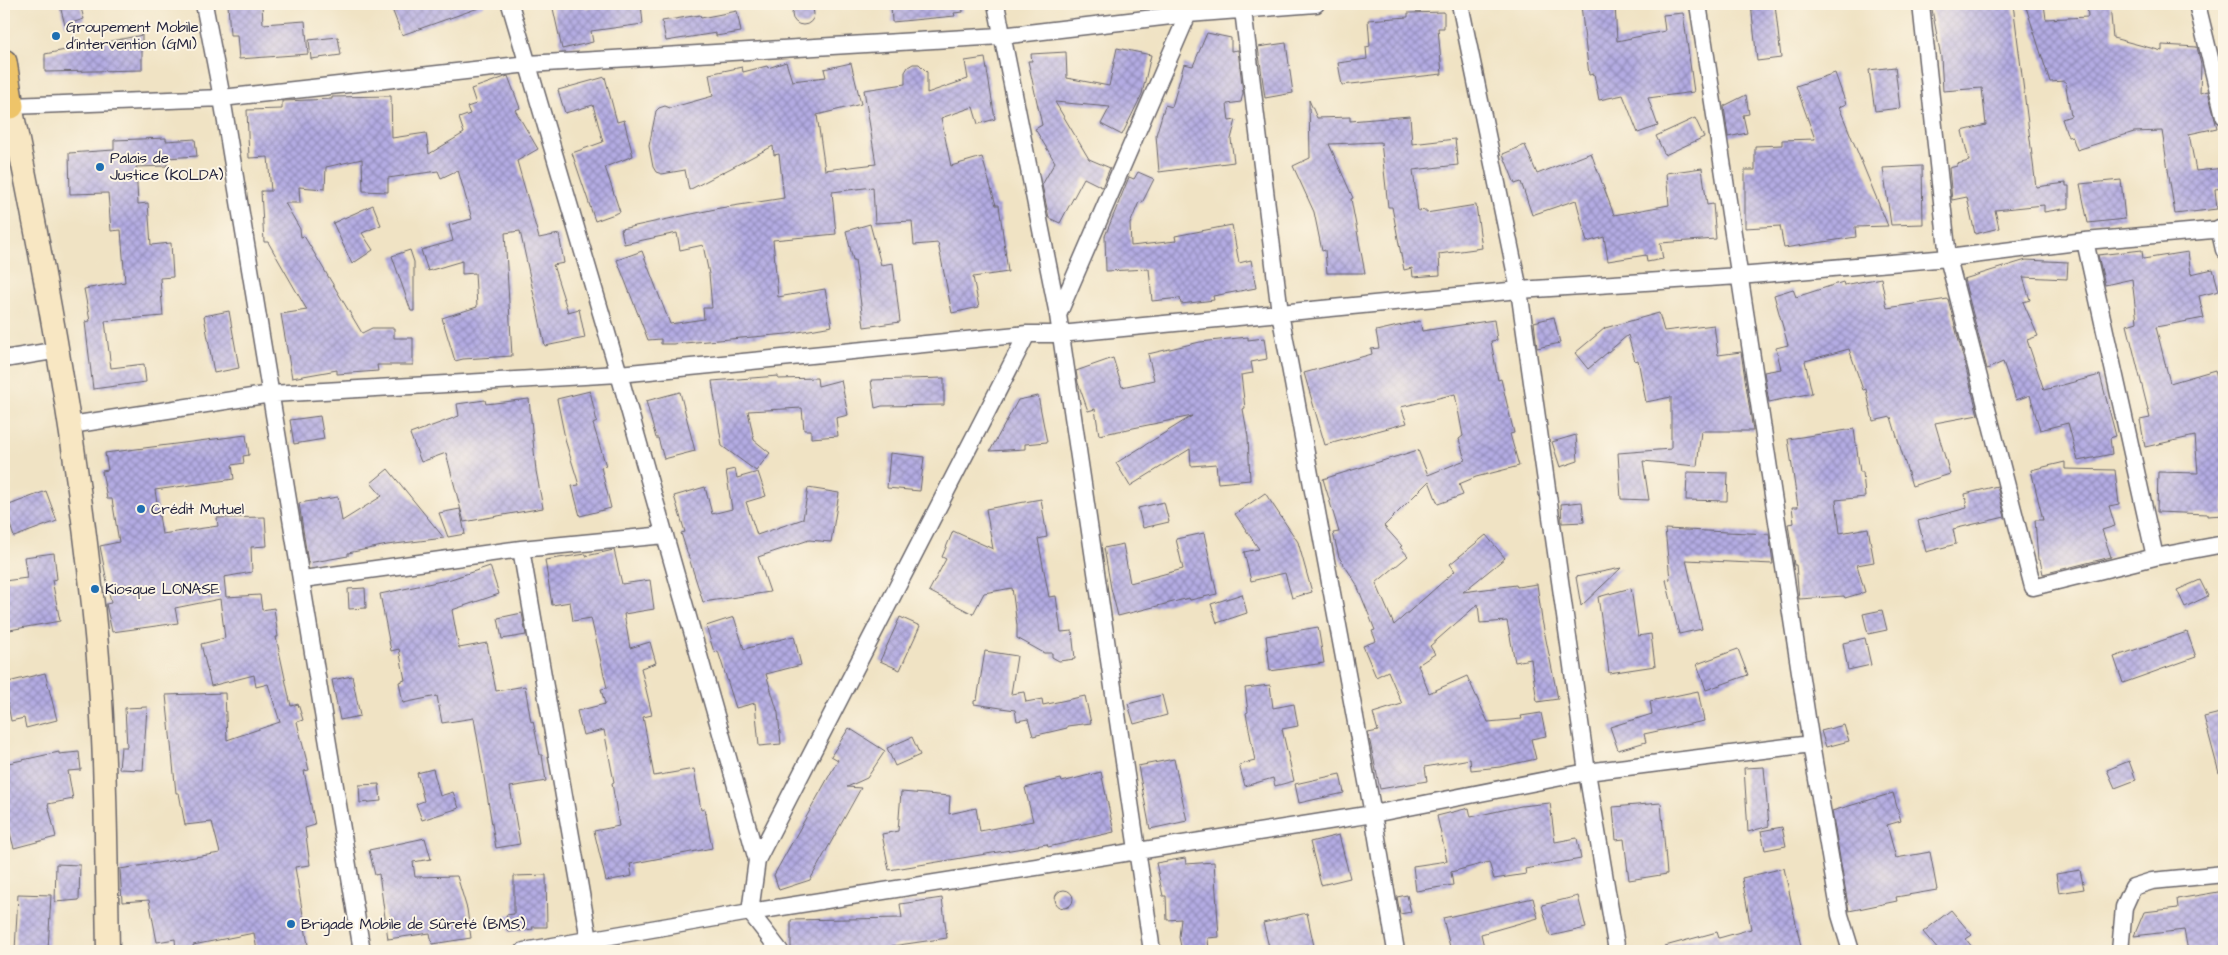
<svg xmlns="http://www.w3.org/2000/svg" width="2228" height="955" viewBox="0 0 2228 955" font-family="'Architects Daughter',sans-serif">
<defs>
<pattern id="building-cross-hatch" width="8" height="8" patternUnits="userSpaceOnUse" patternTransform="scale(1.25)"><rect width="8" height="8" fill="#b4ace3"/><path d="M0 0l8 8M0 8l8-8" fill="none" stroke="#928cb9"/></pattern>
</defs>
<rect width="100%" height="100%" fill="#fcf5e5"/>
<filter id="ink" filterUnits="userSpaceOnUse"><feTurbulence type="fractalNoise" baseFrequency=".02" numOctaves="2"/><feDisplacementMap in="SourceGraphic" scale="10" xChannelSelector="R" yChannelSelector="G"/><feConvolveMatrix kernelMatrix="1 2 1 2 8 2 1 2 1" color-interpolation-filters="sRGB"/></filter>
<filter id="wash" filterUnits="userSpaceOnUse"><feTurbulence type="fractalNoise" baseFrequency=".0096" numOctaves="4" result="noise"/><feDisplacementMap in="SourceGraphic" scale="20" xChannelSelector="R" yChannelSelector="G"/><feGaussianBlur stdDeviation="1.12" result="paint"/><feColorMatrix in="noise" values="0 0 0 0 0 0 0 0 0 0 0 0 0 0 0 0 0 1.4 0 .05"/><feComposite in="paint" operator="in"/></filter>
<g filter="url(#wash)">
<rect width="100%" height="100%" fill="#f0e3c4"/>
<g id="blocks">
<path fill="url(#building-cross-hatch)" d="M792 14a11 11 0 1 1 22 0a11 11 0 1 1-22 0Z
M69,4h11l4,15 -19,6 -5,-19z
M228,4h34l1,20 42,-3 3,33 -69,5 -2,-24h-7z
M390,4h94v2l-82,29z
M552,4h33l1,4 55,-4 2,20 -52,7 2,11 -31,7z
M891,4h71l1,8 -9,1 1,3 -63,6z
M1615,4l2,37 48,-10 -2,-16 20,-2 11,79 -46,6 10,28 -20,7 -15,-38 -24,5 -5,-26 -5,1 -8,-70z
M1751,4h24l6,54 -24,3z
M1931,4h82l23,183 30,-4v3h3v22l-25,4v-7l-49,5 4,18 -24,6 -8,-37 -15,3 -3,-32 8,-2v-2l12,-3 -7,-30 24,-6 -4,-37 -39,3 -2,-34z
M2025,4h19l2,15 42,-2 -1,-13h23l3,34 49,13v-6l35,2 4,18 -1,28 8,-2 9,37 -28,6 7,37 28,-3v20l-9,1 2,20 -42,5 -13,-83 -28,1 -57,18 -5,-14 -4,1 -6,-18 9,-3 -6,-35 -15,1z
M737,11l4,21 -25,4v-3l-50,8 -4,-20 38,-6 1,3z
M1444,12v16h-6l4,46 -100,11 -4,-22 29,-4 -1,-12 4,-1 -2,-26 40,-3v-4z
M1207,33l24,5v13l7,-1 5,43 -2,9 -14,2 2,17 7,-1 -5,19 3,23 -75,10 -3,-37 9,-30 7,2 12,-43 9,2z
M142,35v35l-97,2v-18z
M338,37l3,18 -30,4 -2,-19z
M1286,43l7,50 -28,5 -7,-51z
M1117,48l34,7 -9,39 -20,41 -21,-11 9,-17 -55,-5 34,57 21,9 -8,19 -18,-9 -24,45 -11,-5 -7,-33 13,-23 -20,-33 7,-4 -14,-64h4l-1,-7 35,-2 1,26 42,8z
M985,58l10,61 -17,5 -5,-17 -32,11 10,48 31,-9 14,48h3l9,67 -35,5 6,30 -27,6 -14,-70 -24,2 -2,-24 -37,2 -2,-36 -41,5 4,42 -63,6 5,57 47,-8 7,37 -45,8 -114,10h-12v-5l-13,1 -31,-80 25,-9 28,73 34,-5 -1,-11h9l-3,-34 -6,-29 -23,5 -3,-17 -53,11 -3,-15 99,-21 64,-10 -5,-44 -5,1 -1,-9 -84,44 -4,-20 -23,4 -6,-2 -3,-5 -4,-21 7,-35 3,-3 6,-2 5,2 43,-12 -4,-22 33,-7 1,5 24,-6 1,2 18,-6 6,19 34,-4 -2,-8 27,-6 10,41 -44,11 8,55 51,-6 -12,-74 41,-6v-12l3,-5 5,-3h6l8,8v21l41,-14 -3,-18z
M1895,67l5,41 -25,3 -6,-41z
M1835,73l11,31 -7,3 49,119 -33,1 1,10 -72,11 -4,-22 -35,2v-58h10v-24l27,-1v-5l33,-1 -19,-53z
M508,76l12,32 -5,2 23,39 -21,12 22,77 20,-4 5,29 -11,2 15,47 11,-3 6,29 -40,8 -25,-115 -15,2 7,123 -49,3 -8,2 -13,-43 35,-11 -2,-34 -13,1v-13l-34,10 -7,-21 32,-9 -4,-16 23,-6 -14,-49 -17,8 -3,-7 -50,7v14l-25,-1 -1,-32 -36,8 -1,22 -26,-2 1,16h-15l15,26 1,8 3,-1 58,97 10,-5h22v10h19v27h-36l1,6 -41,3v-4l-45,8 -11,-64 26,-4 -39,-68h-4l-3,-51h10l-3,-34 -19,1 -2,-48 35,-1v-8h3l47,-2v-2l59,-1 1,42 34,-5 3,21 35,-21 -5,-15 11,-4 -3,-7 9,-3 -5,-15z
M605,77l12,45 7,-2 9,36 -28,11 15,45 -25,9 -23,-68 31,-11 -10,-37 -28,8 -7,-23z
M1746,95l3,19 -6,1 4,18 -19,4 -4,-31z
M1309,100l8,18 33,-1v4l60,-5 2,28 43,-5 3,26 -45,5 5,41 8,-1v3l50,-8 6,43 -43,6 1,21 -27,2 -1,-9 -8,2 -12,-63h-4l-7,-65 -52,2 24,54 -2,1 14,74h-38l-2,-23 -3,1 -8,-39 -21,-46 17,-8z
M1695,118l9,19 -39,18 -9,-19z
M166,138v3l29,-2 2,17 -30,2v8l-31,1 2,37 10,-1 3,42 20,-2 2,34 -13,1 3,38 -58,5 6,47 33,-4 2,18 -53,7 -8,-67 5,-1 -6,-32 41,-7 -4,-52 -10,1 -3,-38 -38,1 -1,-41 45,-3v-10z
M1525,145l12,29 54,-21 23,62 55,-10 -3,-32 36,-5 5,37 6,-1 3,35 -56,4 3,16 -16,3 -1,-7 -38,6 -4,-24 -17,5 -11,-42 -44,15 -11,-33 -6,2 -12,-30z
M1922,166l1,58 -32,1 -8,-57z
M1138,172l16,7 -12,24 -3,-1 -9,22 1,22 45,-5 -1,-5 57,-11 7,38 12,-3 5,28 -43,8 1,4 -33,4 -1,-6 -28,3 -3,-32 -43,2 -1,-35 24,-59 5,2z
M2121,180l4,39 -37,4 -8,-39z
M373,205l8,20 -19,8 11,17 -21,14 -19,-41z
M870,224l11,41 12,-2 7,59 -36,5 -9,-67h-2l-7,-29z
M410,250l4,12v49h-3l-19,-55z
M2142,250l1,9 45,-7 3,22 22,-5 6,22 -20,5 5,22 -48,9 14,56 45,-13 9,31v114l-17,1v-2l-50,-2 1,-40 40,1 -3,-37 -50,11 -5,-27 10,-2 -23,-93 10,-3 -5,-43 -27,6 -7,-30z
M2026,260l42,2 -1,17 -44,-2 7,23 -7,2 15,34 -11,4 17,50 56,-15 16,61 -6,2 2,16 -34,7 -10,-38 -28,7 -10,-35 -14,5 -13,-38 -16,7 -23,-90z
M1881,278l6,30 61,-9 30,116 -43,8 15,51 -38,12 -21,-69 -18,4 -7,-32 -3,1 -14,-41 -44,12 7,32 -43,9 -5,-30 17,-3 -5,-21 12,-3 -14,-50 19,-6 3,8 47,-15 1,3z
M229,311l10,57 -25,5 -10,-57z
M1659,313l5,18 50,-6 4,30 23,-3 12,79h-52l-4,35 -54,-5 6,39 -28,-1 -3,-46 53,-4v-52l-25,5 -8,-42 -3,1 -7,-26 -40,34 -13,-16 30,-25z
M1554,317l6,26 -23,5 -3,-26z
M1494,320l3,20 -6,1 7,39 3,-1 13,54 -4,1 9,32 -43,11 -17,7 4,11 -25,9 -9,-23 -45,45 18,20 -2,1 8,9 -32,27 18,42 61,-54 -5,-7 36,-29 19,23 -42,34 53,-7 1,2 20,-3 5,36 16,79 -21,3 -6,-43 -16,3 -8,-41 -27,2 -2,-19 -48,42 5,8 -17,11 11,28 38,-17 21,46 34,-3 -1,-3 20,-3 5,23 -15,3 5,20 -36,8 -29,3 -1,-11 -45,8 2,14 -47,8 -12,-56 10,-2 -5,-18 29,-9 -14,-33 -12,6 -13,-31 13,-5 -4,-10 3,-1 -19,-47 -17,-26 -6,-24 6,-1 -16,-53 95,-29 10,25 37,-15 -6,-21 4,-3 -8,-42 -54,13 6,16 -82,22 -21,-72 68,-19 -1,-5 8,-1 -3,-17 44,-10 2,10z
M1248,337v3l16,-2 3,21 -16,3 2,11 -12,2 4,33 -2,1 5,28 2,43 -32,3 -2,-19 -25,2 -1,-17 -60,37 -14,-23 76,-47 -93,19 -4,-26 -7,2 -10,-28 -2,-12 37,-13 9,29 32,-7 -6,-26 52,-12z
M778,376v3l39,-1 1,8 23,-6 7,35 -12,3 2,18 -27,2v-8h-7l-2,-22 -54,3 6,29 16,13 -14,18 -34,-25 -10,-65z
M944,378v27l-62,1 -7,2 -4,-28z
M590,391l7,31 -4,2 13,42 -5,1 10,41 -31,8 -8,-30 7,-1 -13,-42 -9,-44z
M680,392l15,59 -31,8 -6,-21h-2l-10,-37z
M1038,396l9,46 -22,2v5l-35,2 28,-51z
M529,399l7,72 7,37 -79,14 -18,-69 -25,9 -11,-28 49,-18 -2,-12 28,-4 1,4z
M320,416l4,23 -30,5 -4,-24z
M1854,429l6,43h3l2,25 -29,3 4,33 28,-5 6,34 -17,3 8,27 -20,6 -1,-2 -45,3 -3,-34h-2l-6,-41 6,-1 -2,-16h6l-10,-68z
M246,435l3,20 -6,1 1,7 -12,2 2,14 -79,11 7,44 56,-8 -1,-8 48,-1 2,29 -16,1 1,25 -28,5 2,20 34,-2 2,15 12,-2 4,29h-2l15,69 7,-2 5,16 -6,2 12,48 -5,1 11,54 -10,3 5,37 -15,2 13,78 -37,6h-14l-3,-18 -61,12 1,6h-18l-1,-12 -18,3 -8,-42 -27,2 -2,-33 100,-16 -8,-31 -27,3 -6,-32h-3l-10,-98 59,-2 2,47 53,-18 -12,-38 -12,3 -2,-12 -43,11 -10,-42 24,-6 -5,-39 -45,9 3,15 -66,9 -6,-28 5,-1 -11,-57 19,-4 -7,-43h-5l-5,-28 6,-1 -3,-17z
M1576,435l2,26 -18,6 -8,-25z
M890,453l34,4 -4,34 -33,-3z
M2065,462v7l50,1 4,34 -10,2 6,20 -13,4 9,27 -68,17 -3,-14h-2l-3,-40h8l-12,-50z
M388,469l56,69 -57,7 -39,8v3l-40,7 -9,-60 39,-6 4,24 40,-25 -11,-13z
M735,469l2,9 21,-6 8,24 -20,6 11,33 46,-16 5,-31 31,5 -8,49 -22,-2 -51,17 12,35 -67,10 -22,-69 4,-1 -11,-36 31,-9 7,27 20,-5 -6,-38z
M1687,472l41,1 -1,28 -41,-1z
M1997,486l8,31 -52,12 3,15 -30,8 -8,-31 49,-13 -2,-14z
M46,491l11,30 -43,16 -10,-30z
M1265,493l33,49 14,50 -20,6 -7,-25 -34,8 -7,-29 15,-3 -24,-35z
M1041,499l6,38 -9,2 11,58 7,-1 5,36 11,-1 3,28 -16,2 -7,-4v-4h-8l-27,-15v-13l-5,-37 -28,5 -11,21 -44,-23 17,-32 -4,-2 11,-26 40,18 -7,-40z
M1164,502l5,20 -26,6 -5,-20z
M1582,502l2,20 -22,1 -1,-19z
M460,509l5,25 -17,3 -9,-24z
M1665,529l104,5 4,30 -87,-4 16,69 -23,5 -13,-54 4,-1z
M1204,533l13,61 -27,6 -1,-2 -71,18 -7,-28 -7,-40 19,-4 7,39 53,-14 -7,-30z
M614,550l8,34 28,-4 4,29 -30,5 6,34 20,-6 6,21 -15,5 11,47 -9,2 11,59 40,-7 7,41 4,-1 7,39 -82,16 2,12 -26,5 -12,-50 25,-5 -7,-43 2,-1 -10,-52 -21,5 -6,-24 28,-7 -4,-15 6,-1 -16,-70 -18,3 -3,-19 -18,3 -7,-45 41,-6v2z
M54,553l3,26 -5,1 8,41 -56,10v-50l23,-3 -3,-21z
M490,566l9,28 -47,16 7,38 28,-5 9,48 29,-5 6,36 2,-1 7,34h2l4,26 -36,6 10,57 -24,4 -22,-130 -32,5 -5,-27 -34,7 -4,-21 6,-2 -6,-31 -8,2 -11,-57 71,-15z
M1621,568l-40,38 -5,-29z
M2200,580l8,16 -23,11 -8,-17z
M365,588l1,20 -17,1 -1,-20z
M1631,588l7,48 13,-2 4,32 -46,7 -11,-76z
M1242,594l5,19 -30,10 -6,-19z
M1882,610l5,20 -19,4 -5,-20z
M522,613l4,22 -24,4 -4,-21z
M734,617l10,32 50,-13 7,29 -35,9 12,39 3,31 -22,2 -4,-43 -19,5 -18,-57 -4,1 -8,-26z
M900,617l20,9 -20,44 -20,-9z
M1318,627l6,36 -54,8 -4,-35z
M2187,632l9,25 -73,26 -9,-26z
M1865,638l6,27 -23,5 -5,-27z
M1738,649l10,26 -42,15 -9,-26z
M985,651l32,5 -6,38 13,-2 2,10 16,-3 1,6 42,-9 6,27 -24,3v2l-34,8 -5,-17 -11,2 -2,-11 -41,-6v-3l3,-1z
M45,673l12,47 -31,8 -2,-10 -13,3 -7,-38z
M352,676l8,40 -20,4 -8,-40z
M1270,685l3,23 21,-4 4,22 -16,3 12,52 -19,5 -2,-8 -28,8 -6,-21 16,-4 -9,-48 2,-1 -3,-24z
M1698,691l6,30 -60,13 2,8 -28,8 -8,-23 42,-13 -2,-13z
M1162,695l5,20 -33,9 -6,-20z
M147,707l-4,63 -24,-1 2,-22h6l-2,-39z
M2224,712v60l-5,1 -15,-56z
M1844,725l5,16 -23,6 -5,-16z
M849,728l36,23 -18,27 -20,9 14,1 -51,92 -31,10 -5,-15 64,-115 -7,-4z
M912,737l8,18 -25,11 -8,-18z
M59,752v2l20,-2 2,18 -13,1 5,28 -25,5 8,33 -42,11 -6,-22 -4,1v-63z
M1174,759l13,62 -37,8 -12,-63z
M2129,761l7,19 -21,8 -8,-18z
M1764,767l5,59 -21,6 -4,-64z
M433,769l7,27 13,-4 6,16 -37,12 -6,-16 8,-3 -7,-28z
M1101,772l13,60 -66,15 -1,-3 -158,26 -7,-36 16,-3 3,-39 49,4 -1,18 27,-6 4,23 53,-10 -8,-33 36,-9 1,3z
M1340,774l4,19 -45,10 -4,-19z
M379,784l2,17 -21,2 -1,-18z
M1893,793l8,28 -14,4 9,33 34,-6 7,38 -41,7 1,4 -48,10 -17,-100z
M1550,803l5,39 22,-4 4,21 -56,10 1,5 -32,5 -5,-17 -38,10 2,13 -37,6 -3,-25 34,-5 -10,-45 32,-8 2,9 50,-11z
M1661,803l6,71 -38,6 -5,-41 -8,1 -3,-33z
M1782,827l4,19 -21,4 -4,-19z
M1339,835l11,43 -29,7 -11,-43z
M425,838l6,21 -18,3 2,15 42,-1 10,33 4,29 -39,6 -2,-11 -42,6 -9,-65 -4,1 -6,-25z
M1185,858l1,6 28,-2 5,75 -11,1 1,13h-27l-3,-14 2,-18 -14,1 -1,-24h-3l-7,-33z
M56,864l24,1 -1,35 -24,2z
M1784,868l18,83h-136l-1,-5 52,-14 2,6 32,-9 -9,-51z
M2080,870l4,19 -25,4 -3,-19z
M546,875l1,52h-15l1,2 -25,3 -2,-17 8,-1v-38z
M1055 899a9 9 0 1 1 18 0a9 9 0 1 1-18 0Z
M2224,891v60h-36l-4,-21 -50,6 10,-24 34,-4 -1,-9z
M18,894l33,1 -3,56h-33z
M1407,895l4,17 -11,2 -3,-17z
M1578,896l8,32 -36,8 -8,-31z
M942,898l5,40 -55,8v4l-101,1v-31l111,-2 -2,-14z
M1533,898l5,20 -57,16 4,17h-34l-8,-33z
M1951,910l21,25 -6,4 9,12h-36l-16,-19z
M1307,913l8,38h-45l-7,-28z"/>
</g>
</g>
<g filter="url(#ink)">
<use href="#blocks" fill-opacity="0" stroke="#6a666b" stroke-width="1"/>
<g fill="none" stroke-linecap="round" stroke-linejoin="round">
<g stroke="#6a666b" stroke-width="19">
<path id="minor" d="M204,4l18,94 140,853
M510,4l109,370 138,486 -7,52 30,39
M996,4l62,311 94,636
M1460,4l59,286 68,482 30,179
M1698,4l113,740 29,171 11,36
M1921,4l27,254 85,329 122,-30 69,-13
M2197,4l27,112
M1243,10l37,303 93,501 23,137
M11,106l211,-8 306,-34 473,-28 187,-22 128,-10
M2219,228l5,22
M2085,241l70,316
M1058,315l130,-301
M4,359l55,-9
M71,425l200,-31 348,-20 408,-40h33l459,-44 220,-14 209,-18 137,-17 139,-12
M521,549l70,402
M303,579l218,-30 144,-14
M757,860l270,-526
M524,951l226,-39 623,-98 214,-42 224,-28
M2120,951l4,-44 9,-20 19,-6 72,-7"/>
</g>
<g stroke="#6a666b" stroke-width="25">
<path id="secondary" d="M11,106c36,175 68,350 85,529 10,105 10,211 12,316"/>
</g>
<g stroke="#6a666b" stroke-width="28">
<path id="primary" d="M4,62l7,44 -7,-1"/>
</g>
<use href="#minor" stroke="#fff" stroke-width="16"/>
<use href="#secondary" stroke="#f8e7c3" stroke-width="22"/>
<use href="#primary" stroke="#eec469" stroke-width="25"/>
</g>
</g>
<g fill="#1f6fb2" stroke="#fcf5e5" stroke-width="2">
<circle cx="56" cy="36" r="5"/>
<circle cx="100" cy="167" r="5"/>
<circle cx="141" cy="509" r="5"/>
<circle cx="95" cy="589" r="5"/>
<circle cx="291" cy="924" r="5"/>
</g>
<g text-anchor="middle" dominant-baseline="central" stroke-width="4" stroke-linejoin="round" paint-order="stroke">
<g font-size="15" fill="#22223b" stroke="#fcf5e5" text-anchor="start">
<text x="66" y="27">Groupement Mobile<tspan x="66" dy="17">d'intervention (GMI)</tspan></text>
<text x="110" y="158">Palais de<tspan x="110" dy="17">Justice (KOLDA)</tspan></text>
<text x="151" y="509">Crédit Mutuel</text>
<text x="105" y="589">Kiosque LONASE</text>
<text x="301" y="924">Brigade Mobile de Sûreté (BMS)</text>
</g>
</g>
<rect width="2228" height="955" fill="none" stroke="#fcf5e5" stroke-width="20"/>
</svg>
